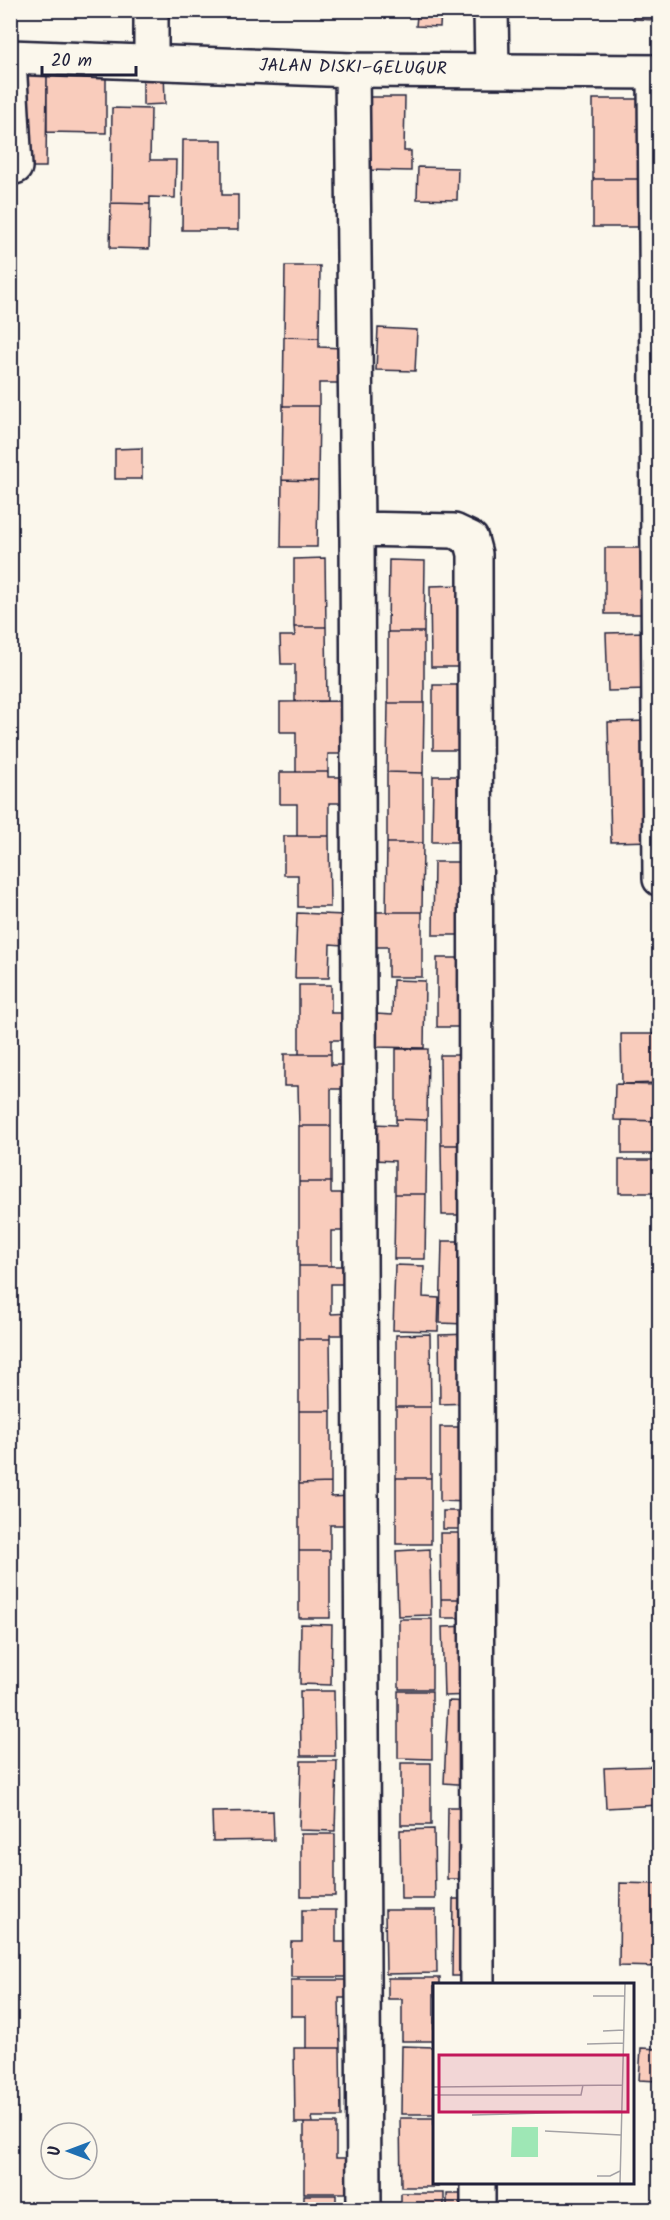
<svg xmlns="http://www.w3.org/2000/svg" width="670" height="2220" viewBox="0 0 670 2220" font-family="Kalam,sans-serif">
<rect width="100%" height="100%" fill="#fbf7ec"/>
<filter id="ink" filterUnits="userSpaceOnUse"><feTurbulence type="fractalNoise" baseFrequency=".0167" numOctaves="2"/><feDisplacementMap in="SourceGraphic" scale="12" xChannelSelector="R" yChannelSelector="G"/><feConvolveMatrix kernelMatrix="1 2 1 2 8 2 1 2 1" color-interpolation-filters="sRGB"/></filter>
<g filter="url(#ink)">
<path fill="#f9ccbc" stroke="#22223b" stroke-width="1.5" d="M403,10h38l-1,17 -24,-1 1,-10 -15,-1z
M633,10h22v10l-22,-1z
M143,69h21l1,35 -22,1z
M24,72h23l-1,95h-24z
M47,72l59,1v60l-59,-1z
M365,97h40l-1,54h7v20l-46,-1z
M593,99h49v80h-49z
M112,108l39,1 -1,51h26l-1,38 -25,-1v7l-39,-1z
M183,140h39v55h16v35h-56z
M418,167l40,1 -1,32 -40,-1z
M593,179h49v48h-49z
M10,189h4v48h-4z
M111,203l39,1 -1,45 -39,-1z
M285,266h35l-1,72 -35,-1z
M378,328l39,2 -2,41 -39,-1z
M284,337l35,1v9l25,1v35h-25v23h-36z
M283,406h36l-1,75 -36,-1z
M142,448v31h-27v-30z
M282,480l36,1 -1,66h-36z
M605,548h39v66h-39z
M325,558l1,69h-32v-68z
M389,560l36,1 -1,71h-36z
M464,585l1,82h-34l-1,-81z
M294,627h32l1,74h-32v-37h-14l-1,-28h15z
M388,632h36v71h-36z
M647,632l1,58 -40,1 -2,-58z
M433,685h25v65h-25z
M343,701l1,53h-16v18h-32v-40h-16v-30z
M388,703h36l-1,70 -36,-1z
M651,721l3,120 -43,1 -3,-120z
M280,772h48v5h14v26h-13v33h-32v-32h-17z
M387,772l36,1v70h-36z
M433,776h24v66h-25z
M284,836h45l1,71h-32v-32h-14z
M387,843h36l-1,69h-36z
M434,862h29l-2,73h-28z
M371,912h51v65h-34v-30h-17z
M297,913l47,2 -1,30 -13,-1 -1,34h-34z
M437,958h27v69h-27z
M393,980l32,1 -1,67 -49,-1 1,-33 16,1z
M299,985h32v28h13v27h-13v14h-32z
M621,1034h39v49l-38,1z
M396,1049h32l-1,71 -31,-1z
M284,1054h47v11h16v24h-16v37h-32l-1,-40h-14z
M440,1055h25l1,90h-25z
M615,1084l45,1v36l-46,-1z
M396,1119l31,1 -1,74h-31v-33l-22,-1 1,-36 22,1z
M622,1120l38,1v33h-38z
M299,1126h32v56h-32z
M441,1145h25l1,70h-25z
M619,1160h41v33h-41z
M299,1182h32v11h19v38h-19v35h-32z
M395,1194h31l-1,65h-31z
M442,1241h25l-2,83 -25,-1z
M395,1265l29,1 -1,31 16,1 -1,33 -45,-1z
M299,1266h45v18h-13v30l21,-1v22h-22v4h-31z
M430,1334l1,73h-35v-72z
M471,1334v69l-31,1 -1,-69z
M299,1339h31l1,72h-32z
M396,1407h35v71h-35z
M299,1411h32v72l-32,1z
M440,1427h29v75l-29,-1z
M396,1478h35v66h-35z
M331,1483v14l19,-1v29h-20v26h-31v-67z
M443,1511h27v18h-27z
M440,1533h34v66h-33z
M430,1549l1,66 -33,1 -2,-65z
M299,1551h31v67h-31z
M441,1599h33v19h-33z
M399,1619h33v70h-33z
M301,1624l31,1 -1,60 -31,-1z
M471,1626l3,69 -30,1 -2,-69z
M300,1691h34l1,65h-34z
M398,1691h34v68l-34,-1z
M448,1701l27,1 -5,83 -26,-2z
M301,1761h36l-2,70 -36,-1z
M401,1763h30v62h-30z
M660,1766v39l-54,3 -2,-40z
M448,1807h26l-2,72h-25z
M273,1811l1,29 -61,1 -1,-29z
M434,1829l1,70h-34l-1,-69z
M301,1834h34v62h-34z
M620,1883l40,1v83l-41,-1z
M453,1899h22l-1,77h-22z
M302,1910h34v32h23v35h-68v-35h11z
M385,1910h51l1,63 -51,1z
M388,1978h52v6h-6v57h-32v-42h-14z
M291,1980h64v18h-16l1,50h-34v-32h-15z
M402,2046l32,1v67h-33z
M294,2048h46l1,69h-29l1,6h-18z
M641,2048l19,1 -2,32 -19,-1z
M400,2118h34v64h4v5h-37z
M304,2123h32v35h20v35h-52z
M401,2193h43v17h-43z
M447,2194h27v16h-27z
M304,2195h32v15h-32z"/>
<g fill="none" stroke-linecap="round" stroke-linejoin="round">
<g stroke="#22223b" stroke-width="38">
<path id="minor" d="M151,10v52
M491,10l1,60
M352,70l5,459 7,1681
M655,72l5,807
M10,78l5,89
M357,529l97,2 17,8 4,15 2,1430
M478,2182v28"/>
</g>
<g stroke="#22223b" stroke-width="38">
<path id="secondary" d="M10,57l342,13 308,2"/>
</g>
<use href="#minor" stroke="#fbf7ec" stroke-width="33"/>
<use href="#secondary" stroke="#fbf7ec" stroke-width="33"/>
</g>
</g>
<g text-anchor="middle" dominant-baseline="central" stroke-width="4.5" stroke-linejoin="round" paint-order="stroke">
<g font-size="18" fill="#22223b" stroke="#fbf7ec">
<text transform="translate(353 68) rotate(1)">JALAN DISKI–GELUGUR</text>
</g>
</g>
<g transform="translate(433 1983)">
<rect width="201" height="201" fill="#fbf7ec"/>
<path d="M79,144h26v30h-27z" fill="#9ee7b5"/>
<path fill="none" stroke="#a4a2a5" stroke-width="1.5" d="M160,13h32M170,48l21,-1M154,61l37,-1M0,104l189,-2M0,112h148l2,-10M39,132l150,-4M112,148l76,4M164,193h13l10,-5M187,200l5,-199"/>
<path fill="#c2185b" fill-opacity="0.15" stroke="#c2185b" stroke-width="3" d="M6,72h189v57h-189z"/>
<rect width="201" height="201" fill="none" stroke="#22223b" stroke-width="3"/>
</g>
<rect width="670" height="2220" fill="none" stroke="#fbf7ec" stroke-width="36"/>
<rect x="18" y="18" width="634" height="2184" fill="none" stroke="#22223b" stroke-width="2" filter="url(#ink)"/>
<g transform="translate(69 2151) rotate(270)"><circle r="28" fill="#fbf7ec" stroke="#a4a2a5" stroke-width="1.5"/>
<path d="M0-4.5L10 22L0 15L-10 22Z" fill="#1f6fb2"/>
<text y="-9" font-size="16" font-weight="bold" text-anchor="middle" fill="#22223b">U</text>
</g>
<path d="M42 66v9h94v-9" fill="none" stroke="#22223b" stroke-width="3"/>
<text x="51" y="66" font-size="18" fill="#22223b" stroke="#fbf7ec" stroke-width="4.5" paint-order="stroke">20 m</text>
</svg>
